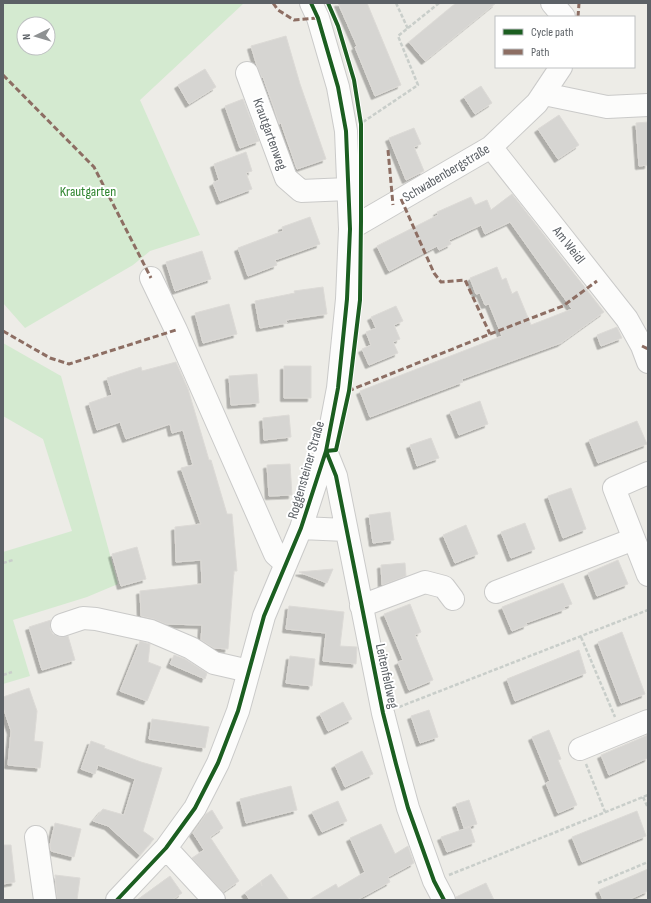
<svg xmlns="http://www.w3.org/2000/svg" width="651" height="903" viewBox="0 0 651 903" font-family="'Sofia Sans Condensed',sans-serif">
<defs>
<filter id="shadow"><feDropShadow dx="-3.5" dy="3.5" stdDeviation="0" flood-color="#0004"/></filter>
</defs>
<rect width="100%" height="100%" fill="#edece7"/>
<path fill="#d4ead0" fill-rule="evenodd" d="M3,3h241l-104,97 60,135 -50,16 -17,14 -108,63 -22,-25zM24,24h24v24h-24z
M3,343l58,33 57,208 -31,13 -74,23 17,56 -27,8v-132l69,-21 -29,-92 -40,-23z"/>
<path fill="#d6d5d2" stroke="#dcdad6" filter="url(#shadow)" d="M338,3h29l34,82 -26,11 -20,-49 2,-1z
M456,3h40l-71,58 -16,-19z
M286,36l14,48 26,75 -29,10 -16,-46 -2,1 -5,-16 -11,-31 -1,1 -5,-12 -6,-20z
M205,69l11,18 -27,17 -11,-19z
M481,86l11,17 -17,11 -11,-17z
M243,99l16,42 -19,7 -15,-42z
M559,115l20,30 -21,14 -20,-30z
M648,122v43l-9,1 -3,-43z
M414,128l7,16 -7,3 10,24 -18,9 -17,-42z
M246,152l6,19 -6,2 6,16 -32,12 -7,-18 6,-3 -5,-16z
M512,194l92,118 -43,31 -99,36 1,3 -93,35 -10,-26 142,-55 -13,-32 -4,1 -5,-12 -4,1 -6,-16 27,-11 5,13 4,-2 6,16 5,-3 14,34 41,-16 -62,-87 -25,12 -4,-9 -32,15 2,4 -12,6 -2,-4 -48,25 -12,-25 61,-31 -1,-3 34,-15 4,8 12,-5 4,10z
M310,217l10,27 -45,16 2,5 -29,11 -10,-28 45,-17 -1,-4z
M202,251l9,28 -36,12 -9,-29z
M323,287l4,27 -41,6 1,3 -27,5 -5,-27 40,-8 -1,-2z
M229,304l8,30 -34,9 -8,-30z
M396,306l7,15 -9,4 6,14 -7,3 5,11 -29,12 -7,-16 9,-4 -5,-13 10,-4 -5,-11z
M617,327l5,11 -21,8 -4,-11z
M176,362l12,27 21,71h2l16,54h5l5,57h-3l-6,78 -14,-1 -13,-8 1,-15 -36,-1 -12,-5 -13,-3 -1,-25 62,-7 -1,-24 -25,2 -1,-35 26,-3 -20,-56 12,-3 -10,-35 -11,3 -2,-9 -44,15 -6,-17 -23,8 -8,-27 23,-8 -5,-17 34,-11 1,4z
M284,366h27v32h-27z
M257,374l2,29 -28,2 -2,-29z
M480,401l8,23 -29,11 -9,-23z
M289,415l2,22 -27,3 -1,-22z
M637,421l10,23 -49,19 -9,-23z
M431,438l8,20 -22,8 -7,-21z
M290,464l2,31 -23,1 -2,-31z
M571,488l15,41 -23,9 -15,-42z
M390,512l4,28 -21,3 -4,-28z
M525,523l10,26 -24,9 -10,-26z
M466,525l12,29 -23,9 -12,-28z
M137,547l9,32 -25,7 -9,-32z
M618,560l10,24 -31,12 -9,-23z
M405,563l1,13 -24,9 -1,-20z
M333,569l-6,14 -28,-11z
M563,583l9,21 -8,3 1,2 -39,14 1,2 -15,6 -10,-24z
M410,604l11,28 -6,3 18,45 -24,10 -11,-28 5,-2 -19,-46z
M289,606l55,6 -4,34 17,1 -1,17 -33,-3 3,-28 -40,-4z
M51,620l-1,9 3,5 7,3 8,-1 7,24 -33,10 -13,-43z
M622,632l23,62 -24,9 -23,-61z
M140,641l10,3 -2,18 13,5 -14,34 -27,-10z
M579,650l7,23 -71,28 -8,-22z
M174,655l11,4 22,14 -2,6 -35,-15z
M290,656l25,3 -3,27 -26,-3z
M29,688l8,23 -3,30 9,1 -3,26 -32,-3 3,-34 -8,-24v-10z
M343,702l9,17 -24,12 -8,-17z
M429,710l9,27 -18,6 -9,-27z
M152,719l57,8 -4,21 -56,-9z
M549,730l12,29 -3,1 19,45 -19,8 -12,-30 4,-2 -18,-44z
M648,735v23l-39,17 -8,-20z
M91,741l14,5 -1,2 37,14 21,6 -19,63 11,8 -14,16 -32,-29 -15,-5 10,-12 21,6 11,-36 -37,-14 -3,9 -14,-5z
M362,751l11,23 -28,13 -10,-22z
M291,786l6,24 -51,13 -6,-24z
M469,800l8,24 -13,4 -8,-24z
M338,801l9,20 -25,11 -10,-20z
M212,810l11,18 -13,9 29,44 -16,11 -31,-34 12,-8 -11,-17 13,-19z
M637,811l9,25 -64,26 -10,-25z
M55,823l26,6 -7,28 -23,-6 -1,-6z
M381,824l14,30 13,-8 6,17 -26,14 2,5 -33,18h-48l27,-16 2,4 27,-16 -15,-34z
M470,827l5,15 -28,10 -6,-15z
M3,845h8l4,37 -12,2z
M648,869v22l-20,9h-25l-4,-10z
M271,874l18,26h-39l-5,-7 15,-11 2,4 -1,-5z
M55,875l25,3 -3,22h-20z
M170,876l12,17 -10,7h-35z
M486,883l8,17h-38v-3z"/>
<g fill="none" stroke-linecap="round" stroke-linejoin="round">
<g stroke="#cacac9" stroke-width="24">
<path id="minor" d="M552,3l12,14
M247,73l39,105 15,13 47,-2
M544,94l63,13 41,-2
M491,147l136,172 15,27 6,16
M350,229l141,-82 46,-44 24,-36
M151,278l25,52 99,224 11,10
M326,451l10,25 47,237 13,51 12,44 26,73 10,19
M648,473l-34,15 34,87
M301,528l45,2
M496,592l138,-53
M361,606l64,-24 19,5 9,12
M62,625l21,-7 13,1 55,12 40,17 23,15 35,8
M580,749l68,-28
M36,837l9,63
M166,848l48,52
M117,900l49,-52 29,-40 23,-45 20,-52 26,-95 37,-88 25,-77 12,-63 9,-89 3,-70 -4,-98 -8,-44 -20,-69 -7,-15"/>
</g>
<path stroke="#c9ceca" stroke-width="2.5" stroke-dasharray="4 2" stroke-linecap="butt" d="M396,3l12,26
M363,122l55,-37 -20,-49 41,-33
M3,563l10,-3
M581,637l34,80
M3,675l9,-3
M399,707l249,-97
M586,764l19,48
M643,797l5,11
M449,875l199,-80
M598,883l50,-21"/>
<use href="#minor" stroke="#fcfcfb" stroke-width="22"/>
<path stroke="#8d6e63" stroke-width="3" stroke-dasharray="6 3" stroke-linecap="butt" d="M273,3l5,7 16,10 24,-2
M578,17l1,-14
M3,75l91,92 57,111
M388,150l5,55
M401,199l33,74 7,9 24,-2 25,54
M3,331l47,27 19,6 107,-34
M642,346l6,3
M348,391l142,-57 73,-28 34,-25"/>
<g stroke="#fff" stroke-width="6">
<path id="cycleway" d="M326,451l10,25 47,237 13,51 12,44 26,73 10,19
M326,451l10,-1 13,-59 11,-91 1,-79v-97l-7,-44 -16,-54 -10,-23
M117,900l49,-52 29,-40 23,-45 20,-52 26,-95 37,-88 25,-77 12,-63 9,-89 3,-70 -4,-98 -8,-44 -20,-69 -7,-15"/>
</g>
<use href="#cycleway" stroke="#1b5e20" stroke-width="4"/>
</g>
<g text-anchor="middle" dominant-baseline="central" stroke-width="4" stroke-linejoin="round" paint-order="stroke">
<g font-size="14" fill="#5c6166" stroke="#fff">
<text transform="translate(270 134) rotate(70)">Krautgartenweg</text>
<text transform="translate(446 173) rotate(-31)">Schwabenbergstraße</text>
<text transform="translate(569 245) rotate(52)">Am Weidl</text>
<text transform="translate(306 470) rotate(-74)">Roggensteiner Straße</text>
<text transform="translate(387 676) rotate(78)">Leitenfeldweg</text>
</g>
<g font-size="14" fill="#2d842d" stroke="#fff">
<text x="88" y="191">Krautgarten</text>
</g>
</g>
<rect width="651" height="903" fill="none" stroke="#5c6166" stroke-width="8"/>
<rect x="495" y="16" width="140" height="52" fill="#ffffff" stroke="#bec0c2"/>
<rect x="503" y="29" width="20" height="6" fill="#1b5e20" stroke="#bec0c2"/>
<text x="531" y="36" font-size="12" fill="#5c6166">Cycle path</text>
<rect x="503" y="49" width="20" height="6" fill="#8d6e63" stroke="#bec0c2"/>
<text x="531" y="56" font-size="12" fill="#5c6166">Path</text>
<g transform="translate(36 36) rotate(265)"><circle r="19" fill="#ffffff" stroke="#bec0c2"/>
<path d="M0-3L7 15L0 10L-7 15Z" fill="#8f9293"/>
<text y="-6" font-size="11" font-weight="bold" text-anchor="middle" fill="#5c6166">N</text>
</g>
</svg>
